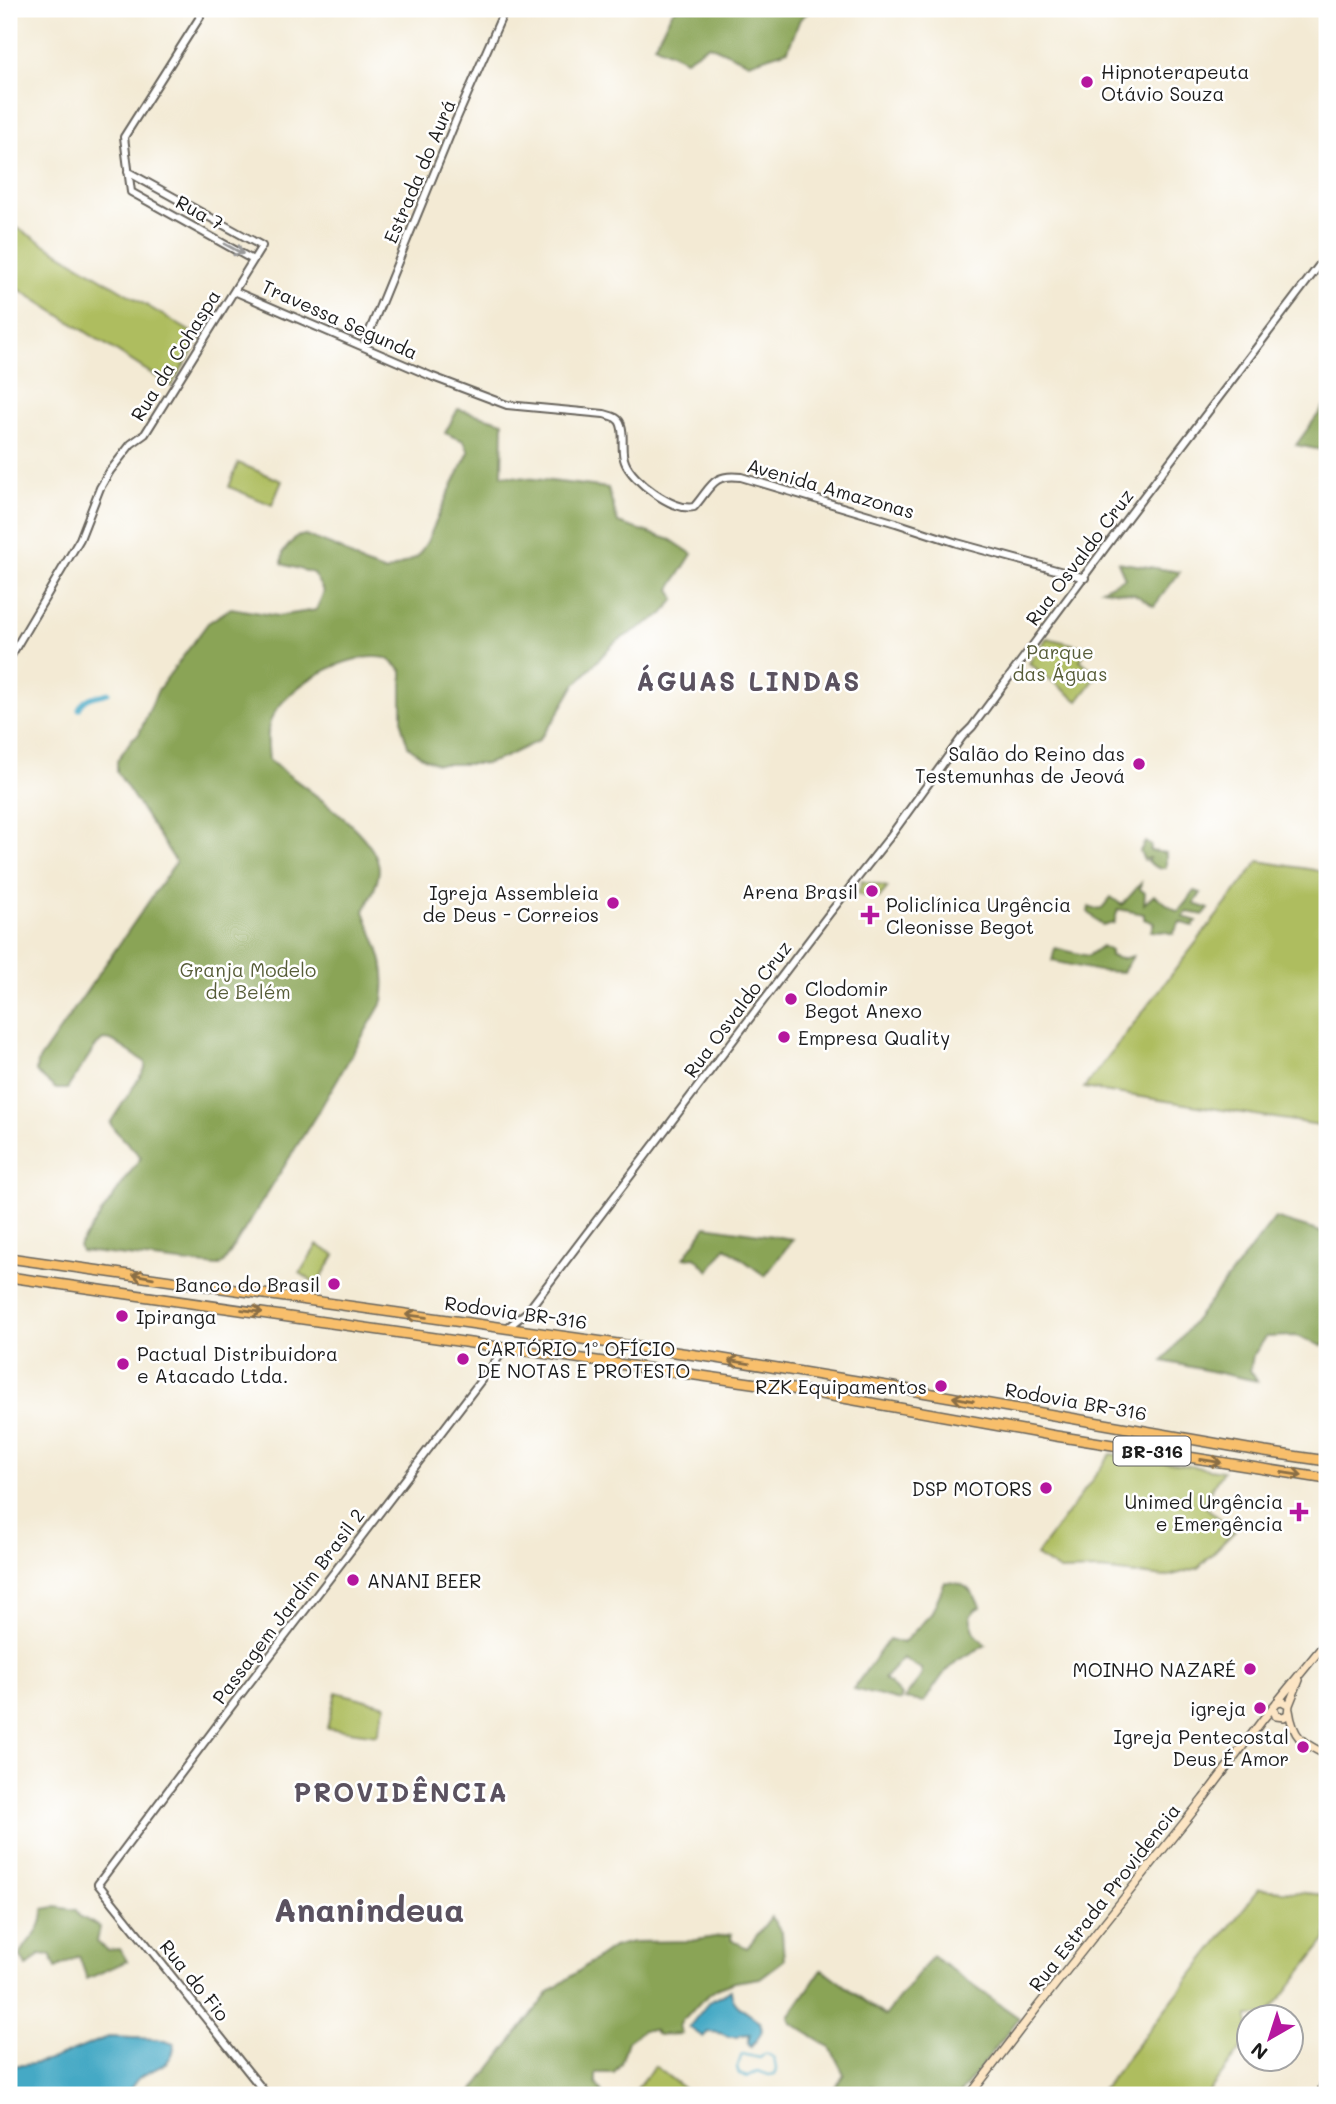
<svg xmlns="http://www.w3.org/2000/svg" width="1336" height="2104" viewBox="0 0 1336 2104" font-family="Mali,sans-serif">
<rect width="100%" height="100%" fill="#fff"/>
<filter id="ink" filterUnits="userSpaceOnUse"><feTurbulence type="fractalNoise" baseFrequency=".0143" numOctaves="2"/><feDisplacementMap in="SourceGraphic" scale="14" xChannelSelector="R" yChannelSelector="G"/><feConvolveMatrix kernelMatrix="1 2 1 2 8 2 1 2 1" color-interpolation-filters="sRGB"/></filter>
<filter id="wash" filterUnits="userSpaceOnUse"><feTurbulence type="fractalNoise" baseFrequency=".00686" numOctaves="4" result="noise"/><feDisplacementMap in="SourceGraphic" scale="28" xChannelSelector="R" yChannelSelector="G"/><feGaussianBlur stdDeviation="1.57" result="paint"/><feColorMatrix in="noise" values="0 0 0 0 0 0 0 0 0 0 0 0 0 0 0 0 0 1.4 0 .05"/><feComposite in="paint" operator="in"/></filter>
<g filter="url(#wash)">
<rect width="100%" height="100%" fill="#f3ead4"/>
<path fill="#aebd5f" stroke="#656c3e" stroke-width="2" d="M9,223l192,115 -30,48 -162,-103z
M238,463l44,18 -10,24 -43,-18z
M1047,638l42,10 -9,12 18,15 -20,26 -49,-38z
M1259,861l68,11v252l-2,2 -241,-38z
M862,881l26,6 -9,11 -21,-3z
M317,1245l18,10 -18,29 -17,-11z
M1111,1454l112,17 -21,33 33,27 -37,37 -33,9 -65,-7 -40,1 -24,-15z
M336,1692l50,13 -9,30 -50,-7z
M1259,1889l68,6v43l-60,78h-19v24l-42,55h-108z
M655,2066l37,29h-60z"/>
<path fill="#8aa456" stroke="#536039" stroke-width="2" d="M674,9h138l-12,10 -12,31 -39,13 -40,-18 -23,15 -32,-15z
M1327,402v49l-31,-6z
M458,409l45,13 -1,53 106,13 10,35 53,17 21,14 -22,35 5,10 -12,15 -49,29 -40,43 -20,34 -16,21 -35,17 -18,6h-48l-15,-7 -14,-11 -6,-19v-56c-5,-5 -11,-11 -17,-13 -36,-8 -102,29 -115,64 -4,12 -2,26 -1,38 27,23 110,73 110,110 -1,15 -9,28 -15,41 12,34 25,52 19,90l-60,103 -100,160 -6,2 -136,-15 -2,-5 62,-89 -27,-28 -4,-6 35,-54v-7l-32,-21 -10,-1 -8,7 -28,42h-11l-20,-17 1,-9 139,-201 -59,-90v-11l15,-22 7,-5 19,-44 50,-67 23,-15 47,8 38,-6 8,-18 -11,-19 -31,-9 1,-12 13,-15 9,-2 33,13 26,16 22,8 31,-15 10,-15 21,-48 21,-42 -5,-11 -19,-8z
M1118,562l62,10 -26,34 -20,-12 -32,-5 23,-11z
M1145,842l6,4 -1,5 16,2v15h-8l-11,-6 2,-4 -5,2 -4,-9z
M1141,883l-1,6 5,4 -1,11 10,-9 24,17 17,-21 6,2 -7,11 15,5 -5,6 -17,-3 -4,5 14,4 -4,5 -13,-4 -7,12 -10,-3 -2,1 -10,-1 3,-8 -10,-4v-5l-26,-5 -4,14 -11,3 -15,-14 1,-5 5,2 8,-1 9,-11 11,8z
M1102,946l9,5 -1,5 11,3 12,-3 -10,16 -24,-1 -47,-10 3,-13 33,8z
M1275,1218l52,16v110l-5,2 -26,-10 -30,1 -13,19 -3,14 7,11 -94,-20z
M706,1226l87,13 -28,37 -39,-29 -17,24 -14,-14 -11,1z
M945,1582c21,0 26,8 36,25l-5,2 -6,7c3,15 5,19 16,29l-28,15 -13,12 -21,30 -20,-3 18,-24 -1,-6 -18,-11 -19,21 18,16 -2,6 -47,-12 36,-50 14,4 28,-29z
M55,1907l21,3 3,6 21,11 -3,15 11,8 12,-1 7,12 -40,18 -8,-23 -23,12 -6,-13 -10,-1 -13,13 -7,-11c9,-21 23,-22 23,-47z
M771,1917l11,15 2,28 -24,18 -25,4 -17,6 -16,12 -16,18 -3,1 -4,7 3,8 -24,1 -5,-5h-10l-15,11 -7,22 -7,10h-18v10l7,12h-133l79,-103 64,-45 19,-5 59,-1 41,-7 -1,5 16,9z
M932,1956l87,62 -60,77h-72l-15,-9 -7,9h-35l14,-21 -14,-27 -39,-24 -2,-6 33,-48 63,47z"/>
<path fill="#45a9c5" stroke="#306270" stroke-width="2" d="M731,1990c1,25 36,24 30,43 -2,5 -7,10 -10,14l-3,-3 2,-10 -9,1 -3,2h-10c-5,-5 -14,-5 -20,-5l-5,5 -14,-10 20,-25z
M109,2037l49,2 16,5c1,21 -20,24 -34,33 -6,4 -9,12 -13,18h-118v-30c37,3 66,-17 100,-28z"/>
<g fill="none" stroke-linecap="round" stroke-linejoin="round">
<path stroke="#45a9c5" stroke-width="2" d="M766,2053l8,5 2,11 -1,5 -6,1 -11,-4 -11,6 -8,-3 -2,-6 5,-14 18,4z"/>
<path stroke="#45a9c5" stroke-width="5" d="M79,709c7,-14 18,-12 29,-16"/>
</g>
</g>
<g filter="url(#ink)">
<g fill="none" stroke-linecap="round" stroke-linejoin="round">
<g stroke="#67645c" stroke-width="10">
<path id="tertiary" d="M198,9l2,8 -76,120 7,55 122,68
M234,291l199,86 74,28 97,9c7,2 15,3 17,11 4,12 -1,25 4,37 7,19 49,50 69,45 17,-19 18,-34 47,-30l155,46 61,20 128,35
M364,345l92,-225 49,-111
M9,659l71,-120 20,-51 10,-17 21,-27 14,-10 117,-188 -134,-74
M507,1328l20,-16 302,-398 60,-76 73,-101 10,-10 156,-210 199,-262
M267,2095l-169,-211 126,-168 281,-367"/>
</g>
<g stroke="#67645c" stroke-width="10">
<path id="secondary" d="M1289,1705l10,-25
M1273,1707l3,9 8,1 4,-3 1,-9 -7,-4 -5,1
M1289,1710c4,28 13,33 38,45
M970,2095l69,-90 164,-206 61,-81 63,-77"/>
</g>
<g stroke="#67645c" stroke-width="11">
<path id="primary" d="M1321,2095l6,-22"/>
</g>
<g stroke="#67645c" stroke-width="12">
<path id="trunk" d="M9,1258l708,100 176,29 372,65 62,9
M9,1277l784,112 263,47 271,43"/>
</g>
<use href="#tertiary" stroke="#fff" stroke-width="6"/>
<use href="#secondary" stroke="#fce5c4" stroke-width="7"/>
<use href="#primary" stroke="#f8bf6c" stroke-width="8"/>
<use href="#trunk" stroke="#f8bf6c" stroke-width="9"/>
</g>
<defs><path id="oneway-shaft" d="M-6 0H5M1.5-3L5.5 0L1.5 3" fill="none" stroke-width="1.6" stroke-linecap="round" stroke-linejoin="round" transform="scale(1.75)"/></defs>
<use stroke="#999" href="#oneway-shaft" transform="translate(234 249) rotate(29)"/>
<g stroke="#8a6e44">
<use href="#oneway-shaft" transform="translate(143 1276) rotate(-170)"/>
<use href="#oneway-shaft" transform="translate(252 1311) rotate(7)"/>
<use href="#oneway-shaft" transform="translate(416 1316) rotate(-172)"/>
<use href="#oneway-shaft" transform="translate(739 1362) rotate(-171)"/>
<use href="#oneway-shaft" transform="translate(963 1399) rotate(-170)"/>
<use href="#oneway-shaft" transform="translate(1211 1461) rotate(9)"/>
<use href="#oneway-shaft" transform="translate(1292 1474) rotate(9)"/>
</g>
</g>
<g fill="#b5179e" stroke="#fff" stroke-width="2.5">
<circle cx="1087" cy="82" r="7"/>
<circle cx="1139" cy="764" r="7"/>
<circle cx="872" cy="891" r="7"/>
<circle cx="613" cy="903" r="7"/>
<path d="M866.5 904.5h7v7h7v7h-7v7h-7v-7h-7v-7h7z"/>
<circle cx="791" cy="999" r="7"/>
<circle cx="784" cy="1037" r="7"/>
<circle cx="334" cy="1284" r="7"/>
<circle cx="122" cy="1316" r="7"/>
<circle cx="463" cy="1359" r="7"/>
<circle cx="123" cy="1364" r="7"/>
<circle cx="941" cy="1386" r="7"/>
<circle cx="1046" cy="1488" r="7"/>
<path d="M1295.5 1501.5h7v7h7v7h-7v7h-7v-7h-7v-7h7z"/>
<circle cx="353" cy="1580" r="7"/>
<circle cx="1250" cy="1669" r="7"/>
<circle cx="1260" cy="1708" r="7"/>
<circle cx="1303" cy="1747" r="7"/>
</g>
<g text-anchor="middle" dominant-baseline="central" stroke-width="5" stroke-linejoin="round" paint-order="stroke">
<rect fill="#fff" stroke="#606060" stroke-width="2" x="1113.5" y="1436.5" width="77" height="29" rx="5"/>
<g font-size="18" font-weight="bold" fill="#1c1c1c">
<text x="1152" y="1451">BR-316</text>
</g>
<g font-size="19" fill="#1c1c1c" stroke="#fff" text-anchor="end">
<text x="1101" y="71" text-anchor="start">Hipnoterapeuta<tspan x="1101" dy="22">Otávio Souza</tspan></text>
<text x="1125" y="753">Salão do Reino das<tspan x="1125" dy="22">Testemunhas de Jeová</tspan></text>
<text x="858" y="891">Arena Brasil</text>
<text x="599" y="892">Igreja Assembleia<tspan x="599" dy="22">de Deus - Correios</tspan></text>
<text x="886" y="904" text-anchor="start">Policlínica Urgência<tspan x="886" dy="22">Cleonisse Begot</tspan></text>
<text x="805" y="988" text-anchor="start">Clodomir<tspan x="805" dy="22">Begot Anexo</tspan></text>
<text x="798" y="1037" text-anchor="start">Empresa Quality</text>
<text x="320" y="1284">Banco do Brasil</text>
<text x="136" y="1316" text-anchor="start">Ipiranga</text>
<text x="477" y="1348" text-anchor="start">CARTÓRIO 1º OFÍCIO<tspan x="477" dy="22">DE NOTAS E PROTESTO</tspan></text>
<text x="137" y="1353" text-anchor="start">Pactual Distribuidora<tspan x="137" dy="22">e Atacado Ltda.</tspan></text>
<text x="927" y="1386">RZK Equipamentos</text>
<text x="1032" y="1488">DSP MOTORS</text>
<text x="1283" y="1501">Unimed Urgência<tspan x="1283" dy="22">e Emergência</tspan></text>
<text x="367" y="1580" text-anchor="start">ANANI BEER</text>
<text x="1236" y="1669">MOINHO NAZARÉ</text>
<text x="1246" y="1708">igreja</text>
<text x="1289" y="1736">Igreja Pentecostal<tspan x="1289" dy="22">Deus É Amor</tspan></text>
</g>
<g font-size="19" fill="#1c1c1c" stroke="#fff">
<text transform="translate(419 171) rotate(-67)">Estrada do Aurá</text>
<text transform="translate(200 212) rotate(29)">Rua 7</text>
<text transform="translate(340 319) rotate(24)">Travessa Segunda</text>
<text transform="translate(175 355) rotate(-58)">Rua da Cohaspa</text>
<text transform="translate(831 488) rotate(16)">Avenida Amazonas</text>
<text transform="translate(1079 557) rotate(-53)">Rua Osvaldo Cruz</text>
<text transform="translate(737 1009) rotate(-53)">Rua Osvaldo Cruz</text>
<text transform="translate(516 1312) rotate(8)">Rodovia BR-316</text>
<text transform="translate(1076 1401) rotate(10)">Rodovia BR-316</text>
<text transform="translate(288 1606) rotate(-53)">Passagem Jardim Brasil 2</text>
<text transform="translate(1104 1897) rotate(-52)">Rua Estrada Providencia</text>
<text transform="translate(195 1980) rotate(51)">Rua do Fio</text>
</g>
<g font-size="19" fill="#565c37" stroke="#fff">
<text x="1060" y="651">Parque<tspan x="1060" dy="22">das Águas</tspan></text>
<text x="248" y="969">Granja Modelo<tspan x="248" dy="22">de Belém</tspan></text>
</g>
<g font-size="26" font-weight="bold" letter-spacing="2" fill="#5b5260" stroke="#fff">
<text x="749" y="681">ÁGUAS LINDAS</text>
<text x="401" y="1792">PROVIDÊNCIA</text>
</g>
<g font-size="33" font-weight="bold" fill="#5b5260" stroke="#fff">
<text x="369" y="1908">Ananindeua</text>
</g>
</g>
<rect width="1336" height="2104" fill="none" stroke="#fff" stroke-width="35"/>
<g transform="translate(1270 2038) rotate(219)"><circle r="33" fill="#ffffff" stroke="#a4a4a4" stroke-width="2"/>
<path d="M0-5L12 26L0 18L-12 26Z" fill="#b5179e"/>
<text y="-10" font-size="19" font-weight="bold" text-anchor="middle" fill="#1c1c1c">N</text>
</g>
</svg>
